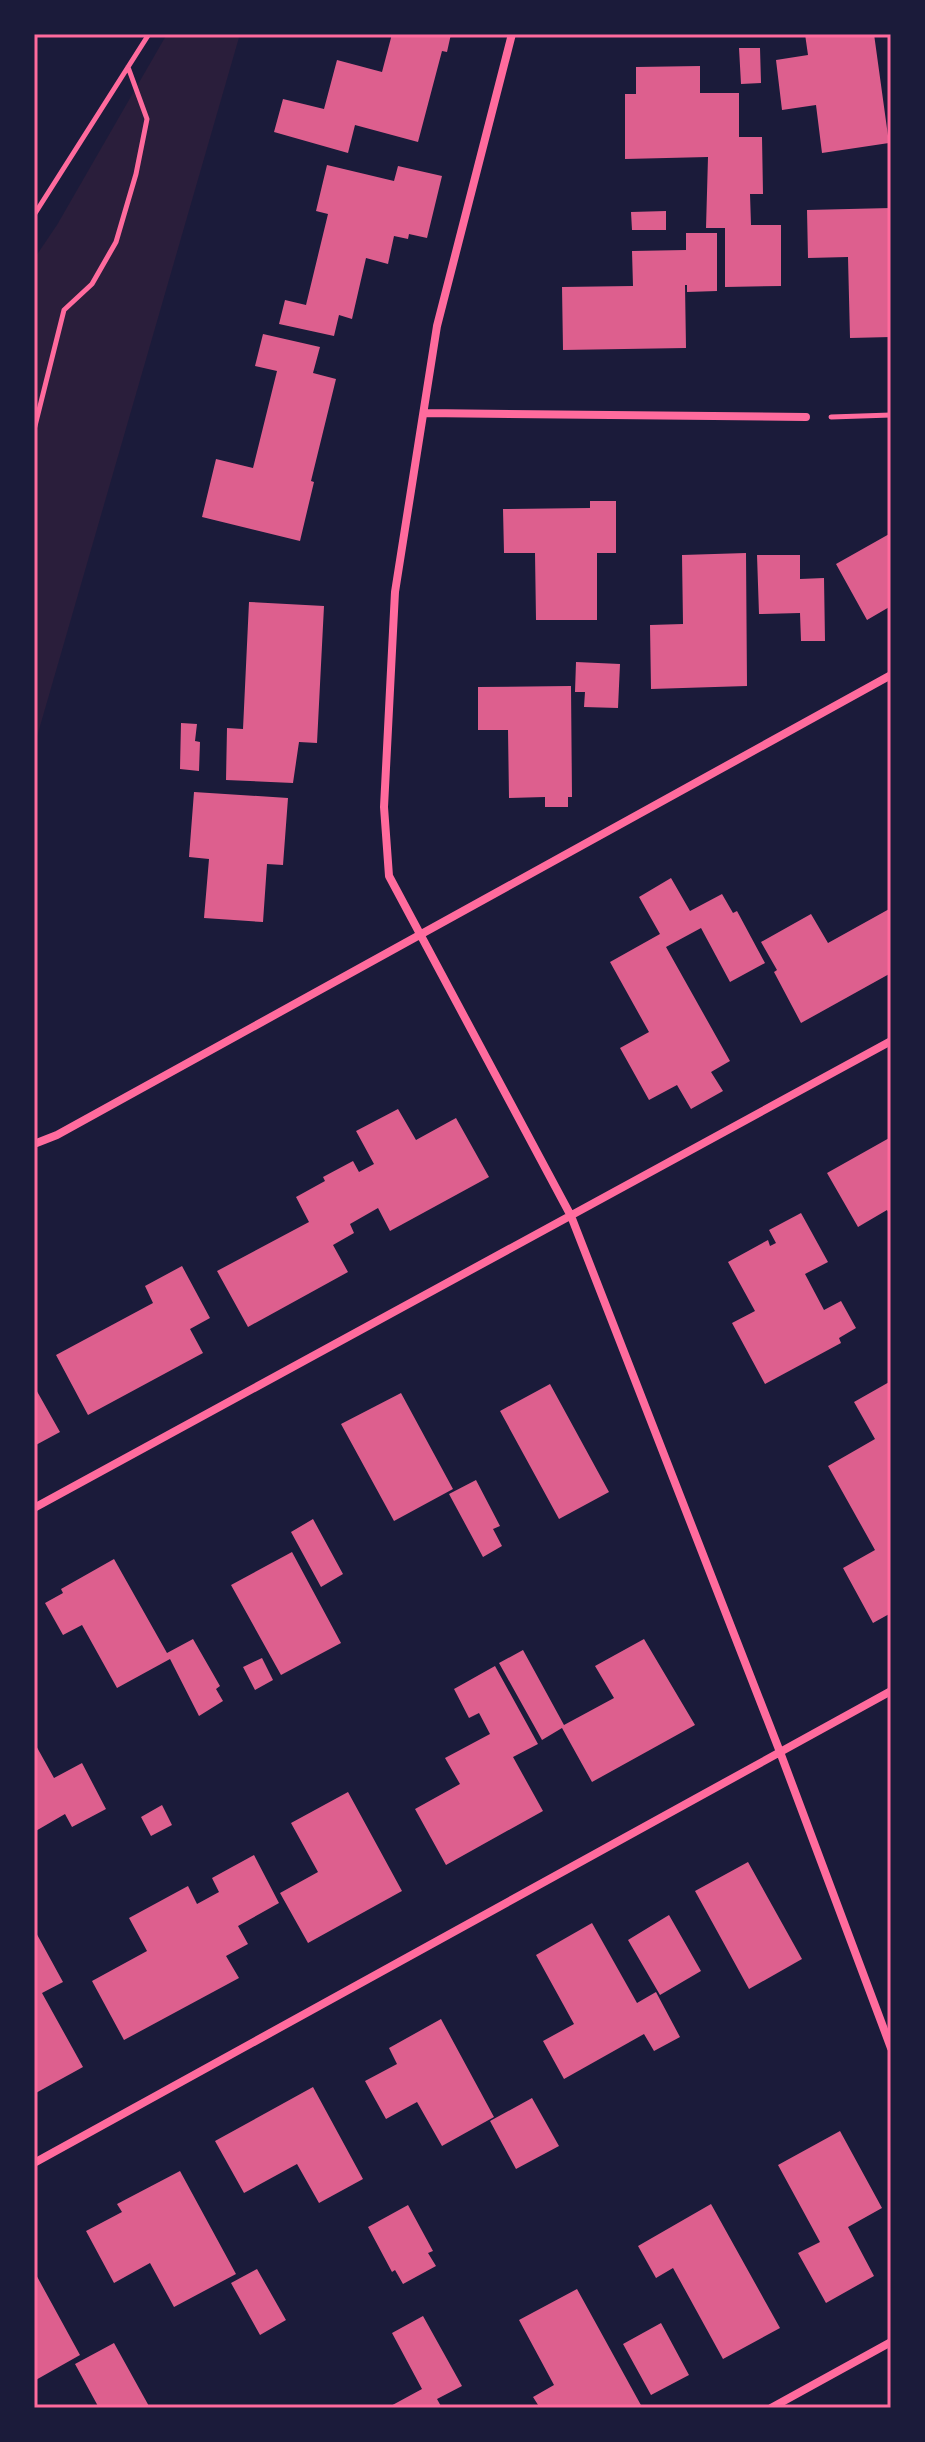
<svg xmlns="http://www.w3.org/2000/svg" width="925" height="2442" viewBox="0 0 925 2442" font-family="'Titillium Web',sans-serif">
<rect width="100%" height="100%" fill="#1b1b3a"/>
<path fill="#2a1e3b" d="M167,34h73l-206,713v-488l23,-34z"/>
<path fill="#dd5f8e" d="M392,34h59l-4,18 -5,-1 -24,91 -63,-17 -7,28 -74,-21 9,-33 41,10 13,-49 45,12z
M805,34h69l15,109 -67,10 -6,-48 -34,5 -6,-50 32,-5z
M739,48h21l1,35 -20,1z
M700,66v27h39v44h23l1,57h-13l1,31h30v61l-56,1v-59h-19l2,-71 -83,2v-65h11v-27z
M327,165l67,16 4,-15 44,10 -15,62 -18,-4 -1,5 -14,-3 -6,28 -22,-6 -14,61 -13,-4 -5,21 -55,-12 6,-24 21,5 22,-91 -12,-3z
M891,208v129l-41,1 -2,-81 -40,1 -1,-48z
M666,211v19h-34l-1,-18z
M686,233h31v58l-30,1v-7h-2l1,63 -123,2 -1,-63 71,-1 -1,-35 54,-1z
M263,334l57,13 -7,26 23,6 -25,102 3,1 -14,59 -98,-24 14,-58 37,9 24,-97 -22,-5z
M590,501h26v52h-19v67h-61l-1,-67h-31l-1,-44 87,-1z
M891,533v73l-24,14 -31,-56z
M746,553l1,133 -96,3 -1,-64 33,-1 -1,-69z
M757,555h43v24l24,-1 1,63h-24l-1,-28 -41,1z
M249,602l75,4 -7,137 -18,-1 -6,41 -67,-3 1,-52 16,1z
M576,662l44,2 -2,44 -34,-1 1,-15h-10z
M571,686l1,111h-4v10h-23v-10l-36,1 -1,-68h-30v-43z
M181,723l16,1 -2,17 5,1 -1,29 -19,-2z
M194,792l94,6 -5,67 -16,-1 -4,58 -59,-4 5,-59 -20,-2z
M671,878l19,33 32,-17 11,19 4,-2 28,52 -35,19 -29,-54 -35,19 64,114 -19,11 12,19 -32,18 -14,-24 -28,15 -29,-52 29,-16 -39,-70 50,-28 -21,-37z
M891,908v65l-90,50 -27,-51 3,-2 -16,-28 50,-28 17,29z
M398,1109l18,31 40,-22 33,59 -99,54 -12,-23 -28,16 4,9 -21,12 15,27 -100,55 -31,-56 92,-49 -13,-25 29,-16 -2,-4 30,-16 6,11 15,-8 -18,-33z
M891,1137v80l-4,-7 -29,17 -31,-54z
M801,1213l27,49 -23,12 19,36 17,-9 15,27 -17,10 2,5 -76,41 -33,-61 23,-12 -27,-49 40,-22 2,6 6,-3 -7,-13z
M182,1266l28,52 -20,11 13,24 -115,62 -32,-60 97,-52 -8,-17z
M891,1381v232l-18,10 -30,-55 32,-18 -47,-84 47,-27 -21,-37z
M550,1384l59,108 -50,27 -59,-108z
M34,1386l26,46 -26,14z
M401,1393l52,96 -59,32 -53,-97z
M476,1480l24,46 -7,3 9,17 -19,11 -34,-63z
M313,1519l30,55 -22,13 -30,-55z
M292,1552l49,91 -60,32 -50,-90z
M114,1559l53,94 26,-14 27,47 -4,3 7,12 -24,15 -29,-57 -53,29 -35,-63 -19,10 -18,-32 18,-10 -2,-4z
M644,1639l51,86 -103,57 -30,-54 -20,12 -43,-77 24,-13 41,75 50,-27 -19,-32z
M262,1658l11,22 -18,10 -12,-23z
M495,1666l43,78 -25,13 30,54 -97,54 -31,-56 45,-25 -15,-26 45,-24 -11,-21 -10,5 -15,-29z
M34,1742l20,36 28,-15 24,46 -34,18 -7,-13 -31,18z
M348,1792l54,99 -94,52 -28,-50 38,-21 -27,-49z
M162,1805l10,20 -21,11 -10,-19z
M254,1855l25,48 -41,23 10,18 -22,12 13,22 -115,62 -32,-59 55,-30 -18,-33 59,-32 9,18 22,-12 -7,-14z
M748,1862l54,97 -53,30 -54,-98z
M669,1915l32,56 -41,24 -32,-55z
M592,1923l45,80 19,-11 24,45 -26,14 -10,-17 -80,45 -21,-38 31,-17 -38,-69z
M34,1929l29,53 -21,11 41,74 -49,27z
M441,2019l53,98 -52,29 -25,-44 -31,17 -21,-38 32,-17 -8,-16z
M313,2087l50,92 -44,24 -22,-39 -53,29 -29,-52z
M532,2098l27,48 -43,23 -26,-48z
M840,2131l42,77 -34,19 26,49 -48,27 -28,-50 22,-11 -42,-77z
M180,2171l56,103 -62,33 -24,-44 -36,20 -28,-52 36,-19 -5,-8z
M711,2204l69,124 -57,31 -50,-91 -17,10 -18,-32z
M408,2205l25,46 -5,2 8,13 -33,18 -8,-14 -3,2 -24,-45z
M257,2269l29,51 -26,15 -29,-52z
M34,2271l46,84 -46,26z
M577,2289l65,118 -3,1h-99l-7,-11 21,-12 -35,-65z
M423,2316l39,70 -25,13 5,9h-55l35,-19 -30,-56z
M661,2323l28,52 -38,20 -28,-51z
M114,2343l36,65h-51l-24,-44z"/>
<g fill="none" stroke-linecap="round" stroke-linejoin="round">
<path stroke="#ff6b9d" stroke-width="5" d="M34,215l115,-181
M831,417l60,-2
M34,430l30,-120 28,-26 24,-42 20,-68 11,-55 -19,-52"/>
<path stroke="#ff6b9d" stroke-width="8" d="M512,34l-75,292 -42,266 -11,215 5,69 182,340 209,536 111,296
M424,413l382,4
M34,1144l23,-9 834,-460
M34,1508l857,-467
M34,2163l857,-472
M771,2408l120,-66"/>
</g>
<rect width="925" height="2442" fill="none" stroke="#1b1b3a" stroke-width="72"/>
<rect x="36" y="36" width="853" height="2370" fill="none" stroke="#ff6b9d" stroke-width="3"/>
</svg>
